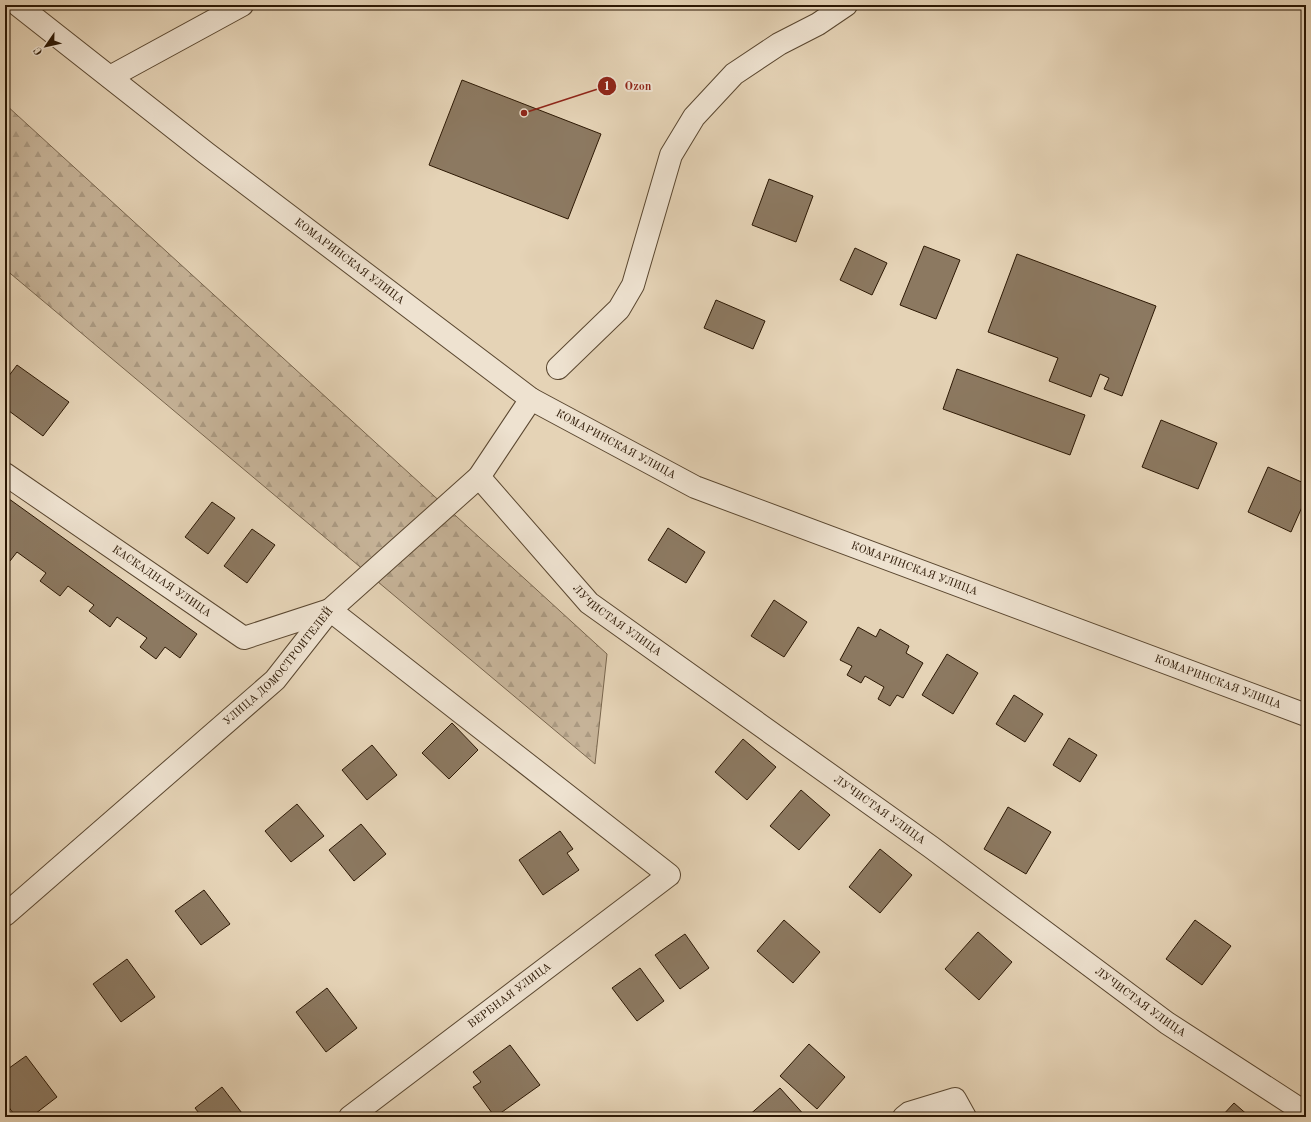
<svg xmlns="http://www.w3.org/2000/svg" width="1311" height="1122" viewBox="0 0 1311 1122" font-family="'Old Standard TT',serif">
<defs>
<pattern id="forest-firs" width="22" height="20" patternUnits="userSpaceOnUse"><rect width="22" height="20" fill="#c6b398"/><path d="M5 1l3.5 6h-7zM16 11l3.5 6h-7z" fill="#aa9981"/></pattern>
</defs>
<rect width="100%" height="100%" fill="#e5d3b6"/>
<filter id="stains"><feTurbulence type="fractalNoise" baseFrequency=".005" numOctaves="4"/><feColorMatrix values="0 0 0 0 .2 0 0 0 0 .09 0 0 0 0 .02 0 0 0 .5 -.17"/></filter>
<radialGradient id="worn" r=".72"><stop offset=".6" stop-color="#630" stop-opacity="0"/><stop offset="1" stop-color="#630" stop-opacity=".3"/></radialGradient>
<path fill="url(#forest-firs)" stroke="#79664e" d="M5,104l602,550 -12,110 -590,-495z"/>
<path fill="#8c7961" stroke="#2c1804" d="M462,80l139,54 -33,85 -139,-54z
M769,179l44,17 -17,46 -44,-17z
M924,246l36,14 -24,59 -36,-14z
M855,248l32,15 -15,32 -32,-15z
M1017,254l139,52 -34,90 -18,-7 5,-11 -9,-4 -9,23 -42,-16 9,-23 -70,-26z
M716,300l49,21 -12,28 -49,-21z
M17,365l52,37 -26,34 -38,-28v-27z
M957,369l128,46 -15,40 -127,-46z
M1161,420l56,23 -19,46 -56,-22z
M1268,467l38,17v14l-15,34 -43,-20z
M5,496l192,138 -17,24 -15,-11 -9,12 -16,-12 7,-9 -30,-21 -7,10 -21,-16 5,-6 -26,-19 -8,10 -20,-15 6,-8 -29,-21 -7,9 -5,-4z
M212,502l23,16 -27,36 -23,-17z
M668,528l37,24 -19,31 -38,-23z
M252,529l23,16 -28,38 -23,-17z
M774,600l33,22 -23,35 -33,-21z
M858,627l18,10 4,-8 29,17 -3,7 17,10 -20,35 -6,-3 -7,11 -12,-7 6,-12 -19,-11 -4,7 -14,-8 5,-9 -12,-6z
M947,654l31,19 -25,41 -31,-19z
M1014,695l29,19 -18,28 -29,-18z
M452,723l26,27 -29,29 -27,-26z
M1069,738l28,17 -17,27 -27,-17z
M743,739l33,28 -29,33 -32,-28z
M372,745l25,30 -30,25 -25,-30z
M801,790l29,25 -31,35 -29,-24z
M297,804l27,32 -33,26 -26,-31z
M1008,807l43,25 -25,42 -42,-25z
M361,824l25,30 -32,27 -25,-31z
M560,831l13,18 -6,4 12,17 -36,25 -24,-35z
M880,849l32,26 -32,38 -31,-26z
M204,890l26,34 -29,21 -26,-34z
M784,920l36,32 -27,31 -36,-32z
M1195,920l36,26 -29,39 -36,-26z
M978,932l34,30 -33,38 -34,-31z
M685,934l24,34 -29,21 -25,-34z
M127,959l28,38 -34,25 -28,-38z
M640,968l24,33 -27,20 -25,-33z
M327,988l30,40 -31,24 -30,-40z
M809,1044l36,33 -28,32 -37,-33z
M510,1045l30,40 -45,32 -22,-30 8,-5 -8,-10z
M26,1056l31,41 -26,20h-15l-11,-15v-31z
M222,1087l23,30h-43l-7,-9z
M780,1088l26,29h-59z
M1234,1103l16,14h-29z"/>
<g fill="none" stroke-linecap="round" stroke-linejoin="round">
<g stroke="#5a4730" stroke-width="24">
<g id="minor">
<path d="M110,77l132,-72"/>
<path d="M558,368l61,-59 14,-24 38,-130 23,-38 40,-43 45,-30 39,-20 28,-19"/>
<path id="s1" d="M5,474l239,164 86,-28 339,265 -319,242"/>
<path id="s2" d="M479,477l110,126 342,244 236,176 139,90"/>
<path id="s3" d="M5,915l270,-235 55,-70 149,-133 52,-78"/>
<path d="M904,1117l5,-4 46,-14 10,18"/>
</g>
</g>
<g stroke="#5a4730" stroke-width="24">
<g id="tertiary">
<path id="s4" d="M18,5l188,148 325,246 164,88 611,228"/>
</g>
</g>
<use href="#minor" stroke="#eee2d0" stroke-width="22"/>
<use href="#tertiary" stroke="#eee2d0" stroke-width="22"/>
</g>
<g text-anchor="middle" dominant-baseline="central" stroke-width="4" stroke-linejoin="round" paint-order="stroke">
<g font-size="11" fill="#2c1804" stroke="#eee2d0">
<text stroke="none"><textPath href="#s4" startOffset="419">КОМАРИНСКАЯ УЛИЦА</textPath></text>
<text stroke="none"><textPath href="#s4" startOffset="743">КОМАРИНСКАЯ УЛИЦА</textPath></text>
<text stroke="none"><textPath href="#s4" startOffset="1067">КОМАРИНСКАЯ УЛИЦА</textPath></text>
<text stroke="none"><textPath href="#s1" startOffset="190">КАСКАДНАЯ УЛИЦА</textPath></text>
<text stroke="none"><textPath href="#s2" startOffset="200">ЛУЧИСТАЯ УЛИЦА</textPath></text>
<text stroke="none"><textPath href="#s3" startOffset="370">УЛИЦА ДОМОСТРОИТЕЛЕЙ</textPath></text>
<text stroke="none"><textPath href="#s4" startOffset="1391">КОМАРИНСКАЯ УЛИЦА</textPath></text>
<text stroke="none"><textPath href="#s2" startOffset="524">ЛУЧИСТАЯ УЛИЦА</textPath></text>
<text transform="translate(510 996) rotate(-37)">ВЕРБНАЯ УЛИЦА</text>
<text stroke="none"><textPath href="#s2" startOffset="848">ЛУЧИСТАЯ УЛИЦА</textPath></text>
</g>
</g>
<path fill="none" stroke="#8f2418" stroke-width="1.5" d="M524 113L607 86"/>
<g fill="#8f2418" stroke="#eee2d0" stroke-width="1.5">
<circle cx="524" cy="113" r="4"/>
<circle cx="607" cy="86" r="10"/>
</g>
<g font-size="12" text-anchor="middle" font-weight="bold" fill="#fff">
<text x="607" y="90">1</text>
</g>
<g font-size="12" text-anchor="middle" font-weight="bold" fill="#8f2418" stroke="#eee2d0" stroke-width="4" stroke-linejoin="round" paint-order="stroke">
<text x="638" y="90">Ozon</text>
</g>
<rect width="1311" height="1122" fill="none" stroke="#e5d3b6" stroke-width="20"/>
<rect x="6" y="6" width="1299" height="1110" fill="none" stroke="#2c1804" stroke-width="2"/>
<rect x="10" y="10" width="1291" height="1102" fill="none" stroke="#2c1804"/>
<g transform="translate(46 46) rotate(236)" stroke="#eee2d0" stroke-width="3" paint-order="stroke">
<path d="M0-3L7 15L0 10L-7 15Z" fill="#2c1804"/>
<text y="-6" font-size="11" font-weight="bold" text-anchor="middle" fill="#2c1804">С</text>
</g>
<rect width="100%" height="100%" filter="url(#stains)"/>
<rect width="100%" height="100%" fill="url(#worn)"/>
</svg>
